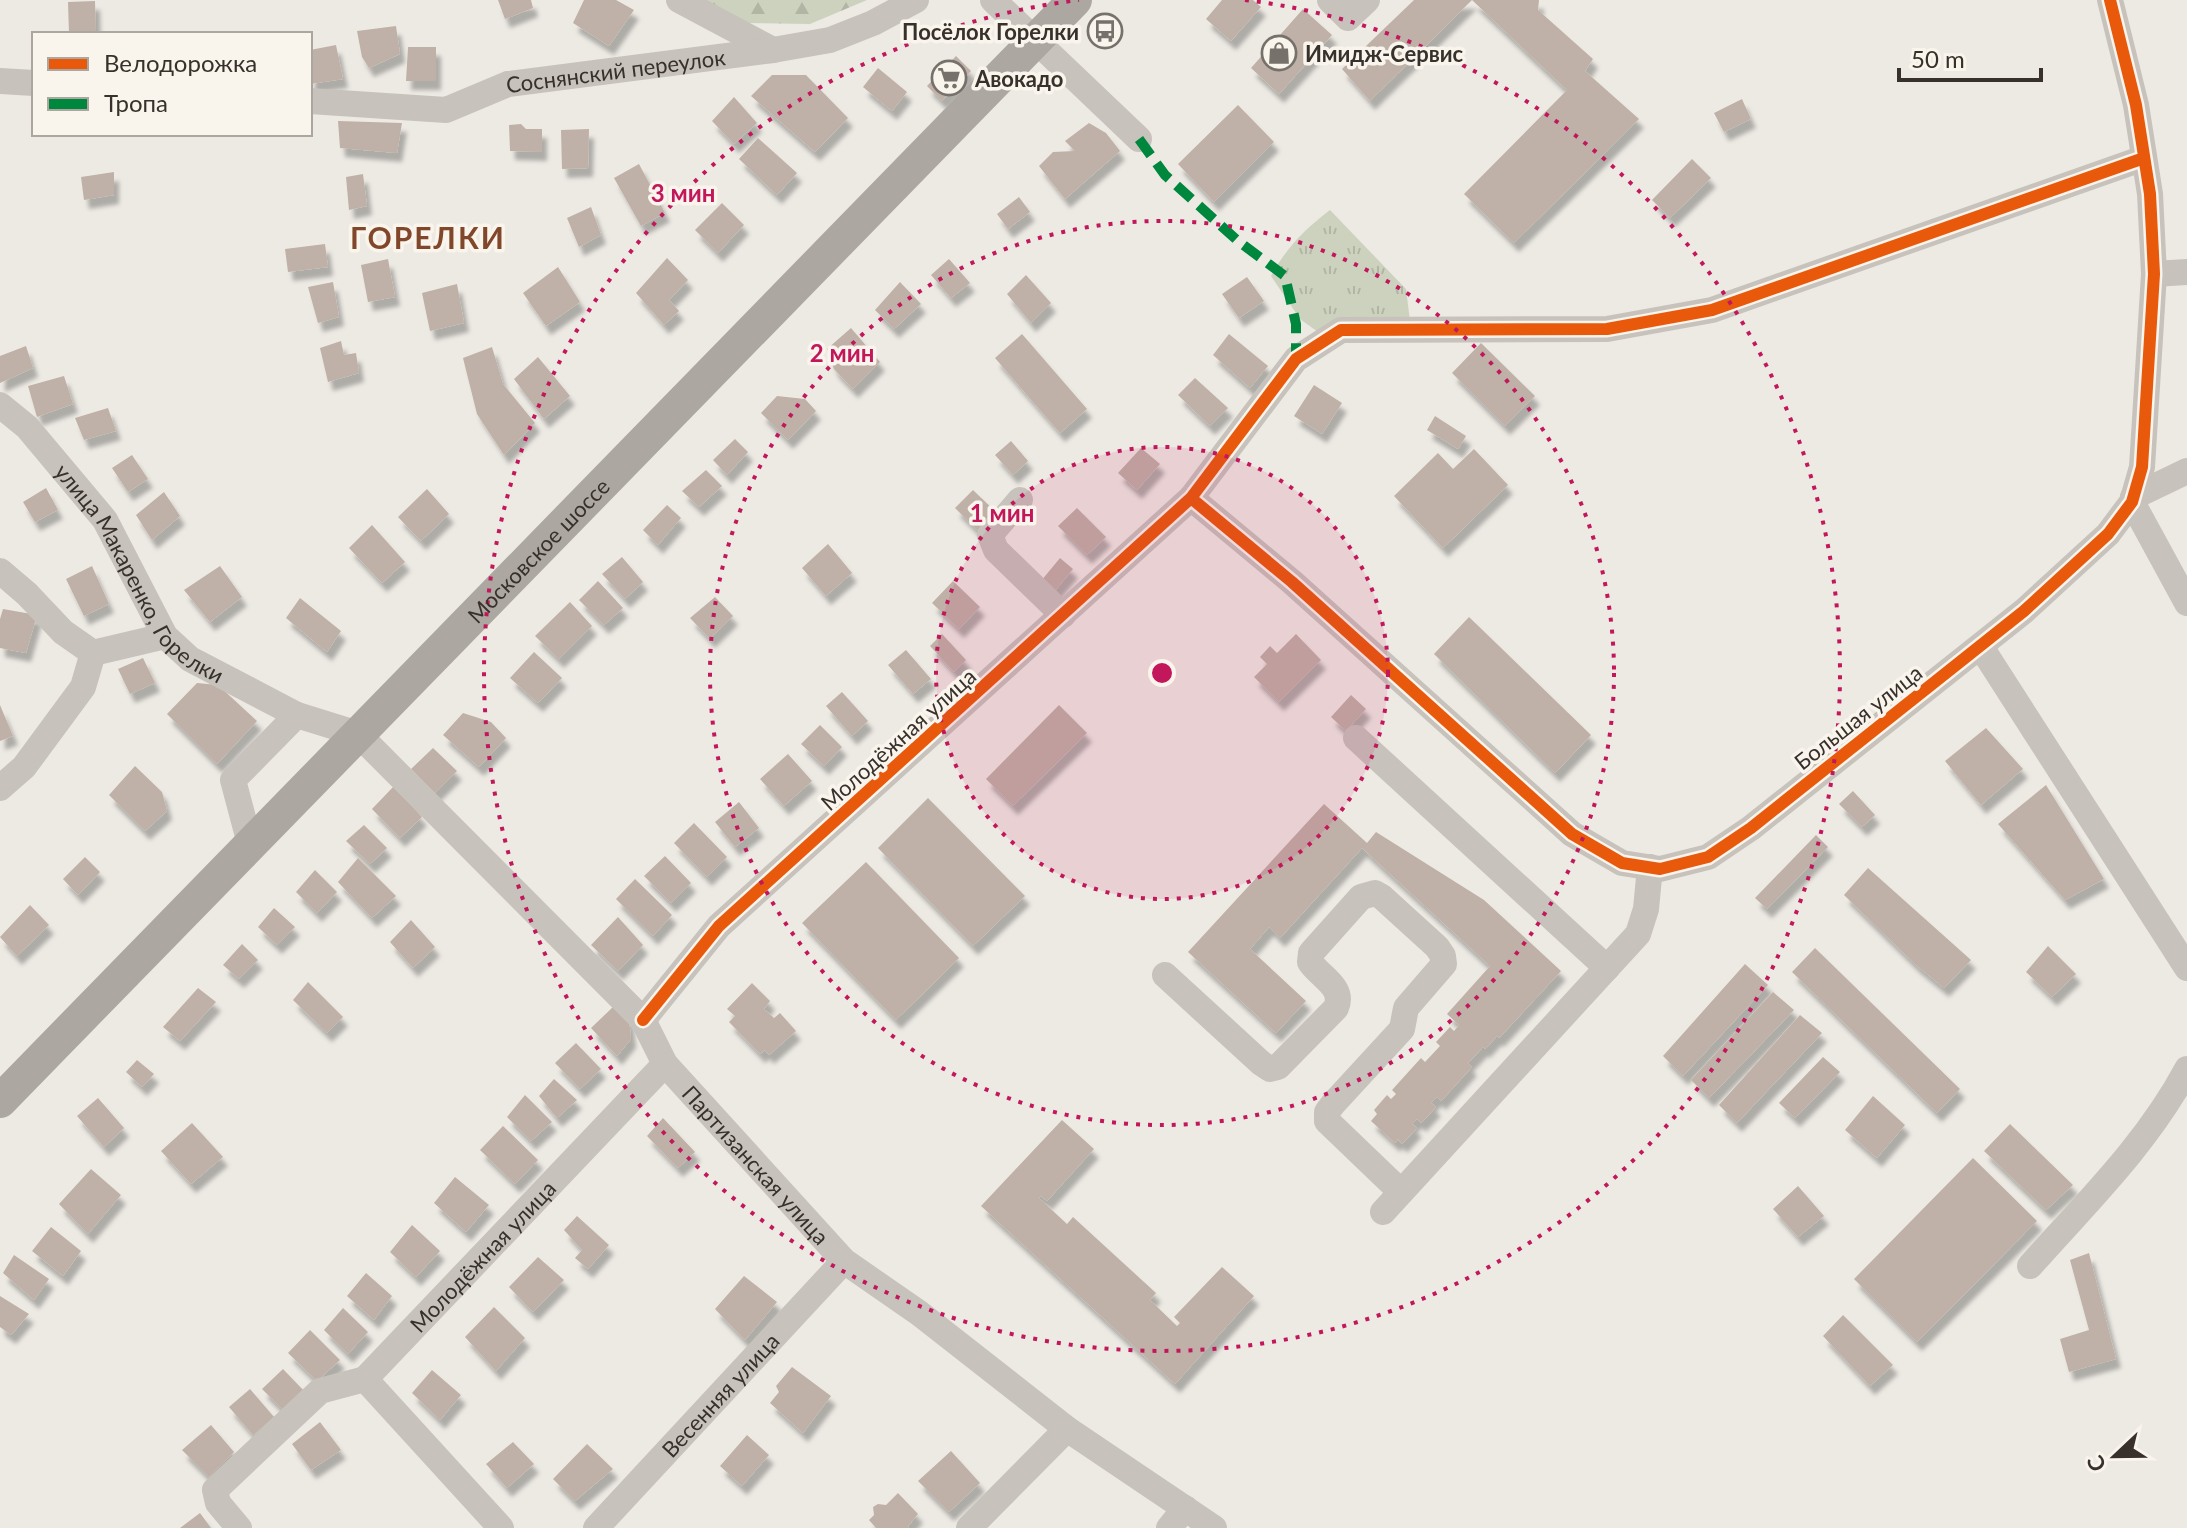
<svg xmlns="http://www.w3.org/2000/svg" width="2187" height="1528" viewBox="0 0 2187 1528" font-family="Lato,sans-serif">
<defs>
<pattern id="grass-tufts" width="24" height="20" patternUnits="userSpaceOnUse" patternTransform="scale(2)"><rect width="24" height="20" fill="#cdd2bf"/><path d="M3 7l-1-3M5 7V3M7 7l1-3M15 17l-1-3M17 17v-4M19 17l1-3" fill="none" stroke="#b1b5a4"/></pattern>
<pattern id="forest-firs" width="22" height="20" patternUnits="userSpaceOnUse" patternTransform="scale(2)"><rect width="22" height="20" fill="#cdd2bf"/><path d="M5 1l3.5 6h-7zM16 11l3.5 6h-7z" fill="#b1b5a4"/></pattern>
<filter id="shadow"><feDropShadow dx="5" dy="9" stdDeviation="2" flood-color="#0004"/></filter>
</defs>
<rect width="100%" height="100%" fill="#edeae4"/>
<path fill="url(#grass-tufts)" d="M1330,210l76,79 4,32 -92,11 -18,-13 -29,-43c15,-28 34,-47 59,-66z"/>
<path fill="url(#forest-firs)" d="M701,0h166l-57,24 -66,-1z"/>
<path fill="#bfb1a7" filter="url(#shadow)" d="M498,0h33l2,8 -28,11z
M584,0h32l18,10 -25,36 -36,-23z
M1222,0h31l8,7 -30,34 -25,-22z
M1414,0h58l-102,101 -28,-32z
M1472,0h67l-1,10 55,49 -8,12 54,48 -125,124 -50,-49 103,-104z
M95,1l1,33h-27l-1,-32z
M1303,9l29,26 -53,59 -28,-26z
M396,26l4,28 -31,14 -7,-11 -5,-26z
M336,45l7,34 -33,5v-34z
M408,47h28v34h-30z
M956,56l15,15 -29,30 -15,-15z
M878,68l29,24 -15,19 -29,-24z
M772,75h34l42,43 -33,34 -64,-56z
M734,97l23,26 -23,21 -22,-23z
M1742,99l9,20 -27,13 -10,-19z
M1238,105l36,37 -60,60 -36,-38z
M338,121l64,2 -5,30 -57,-5z
M1089,123l17,10 14,18 -55,48 -26,-33 14,-14 22,-1 -10,-10z
M521,124l5,5h16v23l-32,-1 -1,-26z
M589,129l-1,39 -26,1 -1,-39z
M758,138l39,35 -20,22 -38,-36z
M1692,159l19,19 -41,40 -18,-18z
M639,164l26,49 -24,13 -27,-48z
M114,172v23l-30,5 -3,-23z
M363,174l4,32 -18,4 -3,-33z
M1019,197l11,15 -22,17 -11,-15z
M722,203l22,22 -26,28 -23,-23z
M591,207l10,28 -22,12 -12,-29z
M325,244l3,23 -40,5 -3,-23z
M667,258l21,22 -19,20 10,11 -15,14 -28,-32z
M388,259l7,38 -27,5 -7,-37z
M949,259l21,24 -19,15 -20,-23z
M558,267l22,35 -34,24 -23,-33z
M1026,275l25,28 -20,20 -24,-29z
M1247,277l17,24 -25,17 -17,-24z
M333,282l6,35 -21,6 -10,-36z
M900,282l21,22 -27,25 -19,-19z
M457,284l7,39 -34,8 -8,-38z
M851,328l29,34 -27,27 -19,-20 -7,-20z
M1022,334l65,75 -27,24 -65,-75z
M1229,334l39,32 -18,22 -37,-33z
M341,341l3,14 12,-2 3,20 -31,9 -8,-34z
M1481,343l54,53 -30,30 -53,-53z
M26,346l7,22 -33,15v-27z
M492,347l11,37 32,39 -31,32 -27,-41 -14,-56z
M538,357l32,39 -26,23 -30,-40z
M64,376l9,28 -36,13 -9,-31z
M1195,378l33,30 -18,18 -32,-31z
M1314,385l28,18 -20,31 -28,-18z
M777,396l28,3 11,12 -28,29 -27,-27z
M108,408l8,23 -32,9 -9,-22z
M1435,416l31,20 -8,13 -31,-19z
M735,439l13,13 -21,23 -14,-15z
M1011,441l17,20 -15,14 -18,-20z
M1141,448l19,16 -23,26 -19,-17z
M1474,449l34,36 -65,63 -49,-52 44,-43 15,16z
M132,455l16,24 -20,13 -16,-24z
M706,470l16,16 -23,21 -17,-16z
M46,488l12,22 -23,12 -12,-20z
M427,489l22,25 -28,27 -23,-24z
M973,490l24,23 -18,19 -24,-24z
M164,492l16,24 -28,24 -16,-25z
M667,505l14,13 -23,27 -15,-15z
M1077,508l29,29 -19,18 -29,-29z
M372,525l33,37 -23,21 -33,-35z
M828,544l24,29 -26,23 -24,-28z
M622,557l21,25 -18,17 -23,-25z
M1060,558l13,11 -19,23 -13,-11z
M92,566l17,38 -25,12 -18,-37z
M220,566l22,31 -32,25 -26,-32z
M598,581l25,27 -19,17 -25,-25z
M953,581l27,26 -21,22 -27,-26z
M715,597l18,19 -23,23 -20,-21z
M300,598l41,33 -14,21 -41,-34z
M570,602l22,24 -33,33 -24,-23z
M3,609l34,6 -11,38 -26,-5v-29z
M1469,617l122,118 -36,38 -121,-119z
M942,634l24,26 -12,12 -24,-26z
M1296,634l25,26 -42,42 -25,-25 13,-13 -7,-7 10,-11 7,7z
M906,650l25,29 -18,15 -25,-29z
M534,652l28,26 -24,25 -28,-25z
M143,658l12,25 -25,11 -12,-25z
M197,683l21,2 39,36 -40,43 -50,-50z
M842,692l26,29 -16,15 -26,-30z
M1351,695l15,14 -20,22 -15,-14z
M0,705l13,31 -13,5z
M1059,705l28,28 -74,73 -27,-27z
M463,713l28,9 15,16 -27,29 -36,-32z
M820,725l22,22 -18,19 -23,-22z
M1986,728l37,41 -42,36 -36,-44z
M433,748l24,23 -22,22 -24,-24z
M788,754l24,27 -28,25 -24,-27z
M135,766l27,26 5,19 -22,20 -36,-36z
M2046,785l58,94 -39,21 -67,-76z
M394,786l28,31 -22,21 -28,-29z
M1853,791l22,24 -13,12 -23,-23z
M928,798l97,98 -52,50 -95,-98z
M739,802l20,26 -24,19 -20,-25z
M1324,804l43,39 9,-11 108,68 77,71 -62,67 -2,-2 -12,13 -2,-2 -15,16 4,4 -31,34 -4,-4 -6,6 5,4 -15,16 -4,-4 -5,5 5,4 -15,16 -4,-5 -3,4 -24,-22 6,-7 -3,-4 13,-15 4,4 5,-5 -4,-4 29,-32 4,4 15,-16 -4,-4 14,-15 4,4 5,-6 -12,-11 43,-48 -128,-118 -82,90 -11,-11 -19,22 56,52 -30,32 -88,-81z
M694,823l33,34 -20,20 -33,-34z
M364,825l23,23 -17,16 -24,-23z
M1816,835l12,12 -61,62 -12,-11z
M665,856l26,27 -20,20 -27,-27z
M85,857l15,15 -22,23 -15,-16z
M358,858l38,38 -24,22 -34,-36z
M866,862l93,96 -63,62 -94,-97z
M1868,868l103,92 -27,28 -28,-23 -72,-70z
M315,870l22,22 -20,21 -21,-21z
M635,879l37,36 -19,21 -37,-37z
M30,905l19,20 -32,31 -17,-19z
M274,908l21,19 -18,18 -19,-18z
M618,917l25,28 -25,26 -27,-26z
M411,920l24,27 -22,21 -23,-26z
M242,944l16,16 -19,19 -16,-14z
M2048,946l28,28 -24,23 -26,-25z
M1815,948l145,141 -23,24 -145,-141z
M1745,964l23,21 -85,91 -20,-20z
M308,982l35,35 -16,16 -34,-33z
M752,983l18,18 -6,8 10,9 6,-5 16,18 -27,24 -4,-5 -5,4 -31,-32 6,-6 -8,-7z
M198,988l18,14 -36,39 -17,-14z
M1773,992l21,18 -85,88 -18,-18z
M613,1007l16,12 2,20 -14,17 -26,-28z
M1800,1015l22,18 -85,90 -18,-18z
M576,1043l25,26 -21,20 -25,-26z
M1823,1057l17,15 -45,46 -16,-15z
M137,1060l17,14 -12,13 -16,-15z
M554,1079l23,21 -20,18 -18,-22z
M525,1095l27,27 -21,19 -24,-24z
M1873,1096l32,29 -28,33 -32,-28z
M98,1098l26,30 -20,19 -27,-31z
M663,1118l32,34 -17,16 -31,-32z
M1062,1120l32,29 -47,52 -6,-5 -2,2 28,26 6,-7 83,76 -6,7 27,26 3,-3 -6,-6 48,-50 32,29 -79,88 -194,-178z
M192,1123l31,34 -32,27 -30,-33z
M2010,1124l63,61 -27,25 -62,-59z
M503,1126l35,34 -23,24 -35,-34z
M1973,1158l64,63 -120,121 -63,-63z
M91,1169l30,26 -33,39 -29,-30z
M455,1177l34,28 -23,27 -32,-29z
M1798,1186l26,30 -26,21 -25,-28z
M577,1216l32,29 -21,24 -13,-11 7,-8 -18,-20z
M412,1225l28,26 -24,26 -26,-25z
M51,1227l30,24 -18,25 -31,-25z
M2089,1253l27,106 -47,13 -9,-33 29,-9 -19,-70z
M14,1255l35,24 -15,21 -31,-27z
M538,1257l26,23 -31,32 -24,-25z
M366,1273l26,23 -18,24 -27,-24z
M744,1276l33,26 -32,38 -30,-31z
M0,1296l29,18 -18,21 -11,-8z
M494,1307l31,31 -29,33 -31,-34z
M343,1308l25,24 -20,22 -24,-24z
M1843,1315l50,50 -23,21 -47,-50z
M310,1330l30,30 -23,21 -29,-28z
M792,1367l39,29 -28,37 -33,-30 9,-11 -3,-6z
M283,1369l22,23 -20,20 -23,-23z
M432,1370l29,25 -21,25 -28,-27z
M250,1389l24,28 -21,18 -24,-28z
M320,1422l21,28 -30,20 -19,-26z
M211,1425l23,27 -25,25 -27,-27z
M747,1435l22,20 -27,31 -22,-20z
M513,1442l21,22 -27,24 -21,-24z
M587,1444l26,25 -38,32 -22,-22z
M951,1451l29,32 -31,29 -31,-31z
M898,1493l20,21 -10,12 1,2h-33l-7,-8 5,-5 -1,-8 5,-3 8,1z
M200,1513l11,15h-31z"/>
<g fill="none" stroke-linecap="round" stroke-linejoin="round">
<g stroke="#c7c2bc" stroke-width="26">
<path d="M679,0l94,50"/>
<path d="M993,0l146,139"/>
<path d="M1330,0l18,18 19,-18"/>
<path d="M0,81l34,2"/>
<path id="s1" d="M310,101l136,9 62,-26 265,-34 57,-10 43,-17 43,-23"/>
<path d="M2154,274l33,-2"/>
<path id="s2" d="M0,405l27,22 78,93 60,116 25,23 107,56"/>
<path d="M2133,497l54,-26"/>
<path d="M1191,498l101,84 280,252 50,29 38,6 48,-12 43,-29 273,-217 84,-77 24,-32 10,-35 12,-193 -4,-80 -14,-89 -26,-105"/>
<path d="M1020,500l-30,35 6,15 67,65"/>
<path d="M2132,502l55,101"/>
<path d="M0,571l27,23 36,38 30,21"/>
<path d="M1981,647l206,321"/>
<path d="M1356,738l251,230"/>
<path d="M0,788l24,-21 59,-80 10,-34 72,-17"/>
<path id="s3" d="M250,844l-17,-64 64,-65 61,19 285,286 22,44 179,197 75,52 148,116 147,99"/>
<path d="M1165,975l96,88 9,6 8,-2 58,-59c9,-21 -16,-31 -26,-46l1,-9 50,-56 14,-4 7,4 55,50 6,9 1,8 -38,44 -4,21 -69,75 -6,8v9l74,71"/>
<path d="M643,1020l76,-94 472,-428 105,-139 45,-29 266,-1 105,-19 432,-152"/>
<path d="M1383,1212l255,-278 8,-25 4,-42"/>
<path d="M2030,1266c56,-63 117,-122 157,-197"/>
<path id="s4" d="M365,1379l300,-315"/>
<path d="M365,1379l136,149"/>
<path d="M239,1528l-21,-25 -3,-13 105,-99 45,-12"/>
<path id="s5" d="M596,1528l248,-267"/>
<path d="M969,1528l98,-99"/>
<path d="M1169,1528l16,-20"/>
</g>
<path stroke="#aca7a1" stroke-width="34" id="s6" d="M0,1101l1075,-1101"/>
<path stroke="#00873e" stroke-width="10" stroke-dasharray="20 10" stroke-linecap="butt" d="M1139,139l26,36 73,66 47,35 11,48v35"/>
<g stroke="#f9f4ec" stroke-width="17">
<path id="cycleway" d="M1191,498l101,84 280,252 50,29 38,6 48,-12 43,-29 273,-217 84,-77 24,-32 10,-35 12,-193 -4,-80 -14,-89 -26,-105
M643,1020l76,-94 472,-428 105,-139 45,-29 266,-1 105,-19 432,-152"/>
</g>
<use href="#cycleway" stroke="#e8590c" stroke-width="12"/>
</g>
<circle cx="1162" cy="673" r="226" fill="#c2185b" fill-opacity=".12"/>
<g fill="none" stroke="#c2185b" stroke-width="4" stroke-dasharray="4 8">
<circle cx="1162" cy="673" r="226"/>
<circle cx="1162" cy="673" r="452"/>
<path d="M1245 0A678 678 0 1 1 1079 0"/>
</g>
<defs>
<g id="bus-ring" transform="scale(1.8)"><circle r="9.5" fill="#f9f4ec" stroke="#77716c" stroke-width="1.5"/><path d="M-5-6H5V4H4V6H2V4H-2V6H-4V4H-5ZM-3.5-4V0h7V-4ZM-3.5 1.2v1.5H-2V1.2ZM2 1.2v1.5H3.5V1.2Z" fill="#77716c"/></g>
<g id="shop-ring" transform="scale(1.8)"><circle r="9.5" fill="#f9f4ec" stroke="#77716c" stroke-width="1.5"/><path d="M-5-2.5h2.3a2.7 3.5 0 0 1 5.4 0H5L5.5 6h-11ZM-1.5-2.5h3a1.5 2.3 0 0 0-3 0Z" fill="#77716c"/></g>
<g id="supermarket-ring" transform="scale(1.8)"><circle r="9.5" fill="#f9f4ec" stroke="#77716c" stroke-width="1.5"/><path d="M-6-5.5h2.5l.6 2H6L4.5 2H-2.5L-4.4-4H-6ZM-1.5 3.2a1.3 1.3 0 1 0 .1 0ZM3 3.2a1.3 1.3 0 1 0 .1 0Z" fill="#77716c"/></g>
</defs>
<g fill-rule="evenodd">
<use href="#bus-ring" x="1105" y="31"/>
<use href="#shop-ring" x="1279" y="53"/>
<use href="#supermarket-ring" x="949" y="78"/>
</g>
<g text-anchor="middle" dominant-baseline="central" stroke-width="7" stroke-linejoin="round" paint-order="stroke">
<g font-size="22" font-weight="bold" fill="#37302b" stroke="#f9f4ec" text-anchor="start">
<text x="1079" y="31" text-anchor="end">Посёлок Горелки</text>
<text x="1305" y="53">Имидж-Сервис</text>
<text x="975" y="78">Авокадо</text>
</g>
<g font-size="22" fill="#37302b" stroke="#f9f4ec">
<text stroke="none"><textPath href="#s1" startOffset="312">Соснянский переулок</textPath></text>
<text stroke="none"><textPath href="#s6" startOffset="770">Московское шоссе</textPath></text>
<text stroke="none"><textPath href="#s2" startOffset="222">улица Макаренко, Горелки</textPath></text>
<text transform="translate(1858 717) rotate(-38)">Большая улица</text>
<text transform="translate(898 739) rotate(-42)">Молодёжная улица</text>
<text stroke="none"><textPath href="#s3" startOffset="810">Партизанская улица</textPath></text>
<text stroke="none"><textPath href="#s4" startOffset="170">Молодёжная улица</textPath></text>
<text stroke="none"><textPath href="#s5" startOffset="182">Весенняя улица</textPath></text>
</g>
<g font-size="30" font-weight="bold" letter-spacing="2" fill="#80472a" stroke="#f9f4ec">
<text x="428" y="237">ГОРЕЛКИ</text>
</g>
</g>
<circle cx="1162" cy="673" r="12" fill="#c2185b" stroke="#f9f4ec" stroke-width="4"/>
<g font-size="24" text-anchor="middle" font-weight="bold" fill="#c2185b" stroke="#f9f4ec" stroke-width="7" stroke-linejoin="round" paint-order="stroke">
<text x="683" y="202">3 мин</text>
<text x="842" y="362">2 мин</text>
<text x="1002" y="522">1 мин</text>
</g>
<rect x="32" y="32" width="280" height="104" fill="#f9f4ec" stroke="#aba69f" stroke-width="2"/>
<rect x="48" y="58" width="40" height="12" fill="#e8590c" stroke="#aba69f" stroke-width="2"/>
<text x="104" y="72" font-size="24" fill="#37302b">Велодорожка</text>
<rect x="48" y="98" width="40" height="12" fill="#00873e" stroke="#aba69f" stroke-width="2"/>
<text x="104" y="112" font-size="24" fill="#37302b">Тропа</text>
<g transform="translate(2115 1456) rotate(248)" stroke="#f9f4ec" stroke-width="6" paint-order="stroke">
<path d="M0-6L14 30L0 20L-14 30Z" fill="#37302b"/>
<text y="-12" font-size="22" font-weight="bold" text-anchor="middle" fill="#37302b">С</text>
</g>
<path d="M1899 68v12h142v-12" fill="none" stroke="#37302b" stroke-width="4"/>
<text x="1911" y="68" font-size="24" fill="#37302b" stroke="#f9f4ec" stroke-width="6" paint-order="stroke">50 m</text>
</svg>
